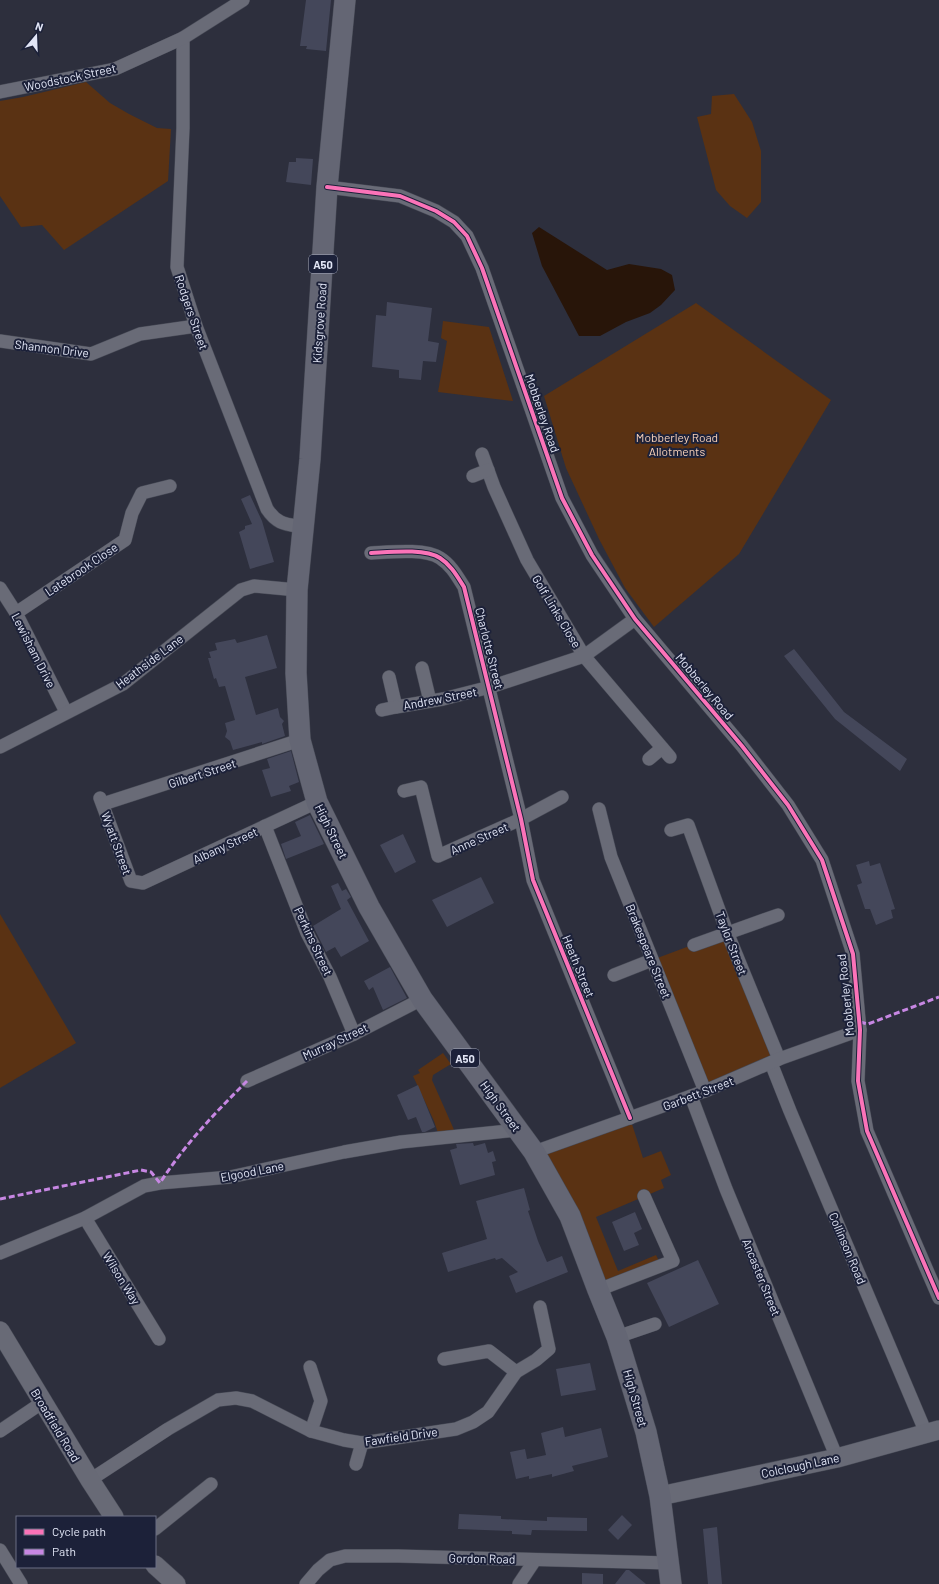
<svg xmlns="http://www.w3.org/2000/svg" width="939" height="1584" viewBox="0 0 939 1584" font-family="Barlow,sans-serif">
  <rect width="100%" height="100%" fill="#2d2f3d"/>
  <!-- green -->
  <g fill="#5a3213">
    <path d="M86,82L110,103L129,114L157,128L171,129L168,181L64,250L42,225L21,227L0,196V101L23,97Z"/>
    <path d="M734,94L752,122L761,151V202L747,218L730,206L716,190L697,117L711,114L712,96Z"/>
    <path d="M696,303L831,400L739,554L654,627L625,588L599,539L566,468L544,396Z"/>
    <path d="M443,321L489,327L513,401L438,392L447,341L441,338Z"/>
    <path d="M0,914L76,1043L0,1088Z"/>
    <path d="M727,932L779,1059L705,1091L652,960Z"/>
    <path d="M443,1053L453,1067L451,1064L433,1075L432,1080L455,1132L438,1133L434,1121L413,1076L420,1073L418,1070Z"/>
    <path d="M630,1118L643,1158L661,1151L671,1175L661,1180L664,1188L596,1217L618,1271L656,1255L661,1265L602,1288L538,1150Z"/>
  </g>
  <!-- water -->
  <path fill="#281509" d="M539,227L607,270L629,264L661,269L672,275L675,290L661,305L650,313L626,322L600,336H579L542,266L532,233Z"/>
  <!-- building -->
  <g fill="#44475a">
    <path d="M306,0H331L326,51L306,49L307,46H300Z"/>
    <path d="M296,158L313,159L311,185L286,182L289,162H296Z"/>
    <path d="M387,302L432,308L428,341L439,343L436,362L423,361L421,380L399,378V370L372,367L376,315L386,316Z"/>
    <path d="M250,495L262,521L274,562L250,569L239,532L245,529V526L252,524L241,499Z"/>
    <path d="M267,635L277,668L245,677L256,715L278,708L280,717L284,721L282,724L285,736L262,744V742L233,750L230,741L225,737L227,731L225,723L235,720L225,686L219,687L216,678L214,679L208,658H211L209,652L217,650L215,643L235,639L237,643Z"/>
    <path d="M794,649L844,712L907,759L900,771L835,719L784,656Z"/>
    <path d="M291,751L299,782L289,786L291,791L271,797L262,770L270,768L267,759Z"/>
    <path d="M310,815L324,844L286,859L281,844L301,836L295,822Z"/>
    <path d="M403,834L416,862L395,873L380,845Z"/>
    <path d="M869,861L870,866L880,863L895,909L891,910L893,918L876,925L870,909H865L857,885L862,883L856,865Z"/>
    <path d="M481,877L494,903L447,927L432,900Z"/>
    <path d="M338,883L342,891L346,889L351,897L347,900L369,941L341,957L335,947L326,952L313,926L341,909L331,886Z"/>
    <path d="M390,967L407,998L383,1010L373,987L369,990L364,981Z"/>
    <path d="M418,1085L435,1127L425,1132H422L416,1117L408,1120L397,1095Z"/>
    <path d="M473,1143L474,1146L485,1143L488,1153L493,1151L496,1161L492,1162L495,1175L460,1185L450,1150L457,1148L456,1144Z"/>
    <path d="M524,1188L530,1210L528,1211L538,1241L547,1262L562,1256L568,1272L516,1293L509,1276L518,1272L502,1258L496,1260L495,1258L448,1272L442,1253L487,1239L476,1201Z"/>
    <path d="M635,1212L642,1229L634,1233L639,1245L624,1251L612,1222Z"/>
    <path d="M698,1260L719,1304L669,1327L647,1283Z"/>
    <path d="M590,1363L596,1390L561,1396L556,1369Z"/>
    <path d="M563,1427L565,1437L601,1428L608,1457L572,1466L574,1471L552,1477V1474L529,1479V1476L516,1479L510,1452L525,1449L527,1459L546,1455L541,1433Z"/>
    <path d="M459,1514L501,1516V1519L547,1521V1517L587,1518V1531L532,1530L531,1535L512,1534V1531L458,1529Z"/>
    <path d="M622,1515L632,1525L618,1540L608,1530Z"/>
    <path d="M717,1527L722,1584H708L703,1529Z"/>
    <path d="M626,1570H629L646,1584H615Z"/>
    <path d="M582,1573L603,1574V1584H582Z"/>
  </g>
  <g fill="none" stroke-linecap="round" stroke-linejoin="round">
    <!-- street casing -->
    <g stroke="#474a56" stroke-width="14">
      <g id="street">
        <path d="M183,38V128L177,267L196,326L267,509C277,524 285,524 302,527"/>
        <path d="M0,92L115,69L183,38L243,0"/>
        <path d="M327,187L400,196L436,211L454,222L467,236L482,268L562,498L592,555L635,619L742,746L788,805L822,860L853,954L860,1030L858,1081L867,1131L939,1298"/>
        <path d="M0,341L91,354L140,334L196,326"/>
        <path d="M482,454L494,487L527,560L584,656L670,757"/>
        <path d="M473,476L488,470"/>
        <path d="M371,553C390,552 425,548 440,558C451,565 457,576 464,587L521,819L533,880L630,1118"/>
        <path d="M0,588L16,613L66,712"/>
        <path d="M16,613L125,540L132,513L142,493L170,486"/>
        <path d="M422,668L430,701"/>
        <path d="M389,677L396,707L443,699L490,687L584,656L635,619"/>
        <path d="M382,710L396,707"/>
        <path d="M0,747L123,684L241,590L254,586L297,590"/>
        <path d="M649,759L662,748"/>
        <path d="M404,791L421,787L438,856L521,819L562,797"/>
        <path d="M100,798L131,881L143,883L317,802"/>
        <path d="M103,804L300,740"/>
        <path d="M599,809L611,857L705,1091"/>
        <path d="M265,826L307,933L330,977L354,1034"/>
        <path d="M671,830L688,825L727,932L779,1059"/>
        <path d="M694,945L778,915"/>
        <path d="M614,975L652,960"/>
        <path d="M771,1063L790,1111L926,1433"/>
        <path d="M247,1081L354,1034L422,999"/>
        <path d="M691,1096L726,1189L837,1458"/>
        <path d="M534,1152L705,1091L779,1059L860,1030"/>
        <path d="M85,1218L159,1339"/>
        <path d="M0,1253L85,1218L144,1186L160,1183L230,1177L344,1152L401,1142L517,1130"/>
        <path d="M598,1290L673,1261L644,1196"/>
        <path d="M617,1337L655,1324"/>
        <path d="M444,1359L489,1351L516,1372"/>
        <path d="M310,1367L321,1401L311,1431"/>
        <path d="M0,1431L43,1402"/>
        <path d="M356,1464L362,1443"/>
        <path d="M90,1480L168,1429L218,1400L236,1398L252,1401L311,1431L344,1440L362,1443L456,1429L473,1422L488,1412L516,1372L536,1360L549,1349L540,1307"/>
        <path d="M155,1529L211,1484"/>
        <path d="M0,1550L21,1584"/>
        <path d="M306,1584L318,1570L330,1560L345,1556H398L669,1563"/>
        <path d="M519,1584L535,1560"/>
      </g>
    </g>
    <!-- secondary casing -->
    <g stroke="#474a56" stroke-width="20">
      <g id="secondary">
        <path d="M0,1331L90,1480L114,1517"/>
        <path d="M660,1496L837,1458L939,1430"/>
        <path d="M155,1565L176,1584"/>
      </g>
    </g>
    <!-- primary casing -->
    <g stroke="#474a56" stroke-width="22">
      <path id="primary" d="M345,0L327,187L310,459L297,590L296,673L300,740L317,802L369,907L422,999L534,1152L570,1216L598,1290L617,1337L646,1432L660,1496L671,1584"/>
    </g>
    <!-- street -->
    <use href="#street" stroke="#696b77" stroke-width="13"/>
    <!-- secondary -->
    <use href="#secondary" stroke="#686a76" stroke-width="19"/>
    <!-- primary -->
    <use href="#primary" stroke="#646674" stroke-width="21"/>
    <!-- quiet -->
    <g stroke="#c787e3" stroke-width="3" stroke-dasharray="6 3" stroke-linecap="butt">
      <path d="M860,1022L868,1024L939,997"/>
      <path d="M0,1199L141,1170L151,1172L160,1183C185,1144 215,1113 247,1081"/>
    </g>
    <!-- cycleway casing -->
    <g stroke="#1c2139" stroke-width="6">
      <g id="cycleway">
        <path d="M327,187L400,196L436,211L454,222L467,236L482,268L562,498L592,555L635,619L742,746L788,805L822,860L853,954L860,1030L858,1081L867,1131L939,1298"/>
        <path d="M371,553C390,552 425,548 440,558C451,565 457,576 464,587L521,819L533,880L630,1118"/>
      </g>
    </g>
    <!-- cycleway -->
    <use href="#cycleway" stroke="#fb73b8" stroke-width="4"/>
  </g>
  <g text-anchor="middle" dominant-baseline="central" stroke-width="4" stroke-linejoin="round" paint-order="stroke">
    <!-- shield labels -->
    <g fill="#1c2139" stroke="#a6aabd" stroke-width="1">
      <rect x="309" y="255" width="28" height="18" rx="3"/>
      <rect x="451" y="1049" width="28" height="18" rx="3"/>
    </g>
    <g font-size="11" font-weight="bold" fill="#e1e5f5">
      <text x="323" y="264">A50</text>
      <text x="465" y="1058">A50</text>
    </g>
    <!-- street labels -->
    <g font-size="12" fill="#e1e5f5" stroke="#1c2139">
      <text transform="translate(70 77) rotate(-12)">Woodstock Street</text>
      <text transform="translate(192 312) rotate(71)">Rodgers Street</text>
      <text transform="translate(319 323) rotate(-86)">Kidsgrove Road</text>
      <text transform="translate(52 348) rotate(7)">Shannon Drive</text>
      <text transform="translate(543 413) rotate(71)">Mobberley Road</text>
      <text transform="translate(81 569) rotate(-34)">Latebrook Close</text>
      <text transform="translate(557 611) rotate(59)">Golf Links Close</text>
      <text transform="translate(490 648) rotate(76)">Charlotte Street</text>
      <text transform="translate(34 650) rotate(63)">Lewisham Drive</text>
      <text transform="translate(149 661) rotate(-37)">Heathside Lane</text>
      <text transform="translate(705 686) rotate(50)">Mobberley Road</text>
      <text transform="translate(440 698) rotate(-11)">Andrew Street</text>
      <text transform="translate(202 773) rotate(-18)">Gilbert Street</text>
      <text transform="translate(332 831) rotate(64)">High Street</text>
      <text transform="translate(479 838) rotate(-24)">Anne Street</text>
      <text transform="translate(117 843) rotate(70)">Wyatt Street</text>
      <text transform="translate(225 845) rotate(-25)">Albany Street</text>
      <text transform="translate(314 941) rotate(65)">Perkins Street</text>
      <text transform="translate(732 943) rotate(69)">Taylor Street</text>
      <text transform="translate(649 951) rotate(68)">Brakespeare Street</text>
      <text transform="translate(579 966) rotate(68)">Heath Street</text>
      <text transform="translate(845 995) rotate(-96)">Mobberley Road</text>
      <text transform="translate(335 1041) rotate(-25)">Murray Street</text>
      <text transform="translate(698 1093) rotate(-21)">Garbett Street</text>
      <text transform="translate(501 1106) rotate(54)">High Street</text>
      <text transform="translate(252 1171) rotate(-11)">Elgood Lane</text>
      <text transform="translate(848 1248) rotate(67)">Collinson Road</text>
      <text transform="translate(762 1277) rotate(68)">Ancaster Street</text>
      <text transform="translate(122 1278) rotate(58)">Wilson Way</text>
      <text transform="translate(636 1398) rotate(74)">High Street</text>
      <text transform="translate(56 1425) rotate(59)">Broadfield Road</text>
      <text transform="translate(401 1436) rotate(-8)">Fawfield Drive</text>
      <text transform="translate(800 1465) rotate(-12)">Colclough Lane</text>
      <text transform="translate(482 1558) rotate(1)">Gordon Road</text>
    </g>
    <!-- park labels -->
    <g font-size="12" fill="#fad3ba" stroke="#1c2139">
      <text x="677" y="437">Mobberley Road<tspan x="677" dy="14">Allotments</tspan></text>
    </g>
  </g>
  <!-- legend -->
  <rect x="16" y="1516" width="140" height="52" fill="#1c2139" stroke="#6b6f84"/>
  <rect x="24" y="1529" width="20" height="6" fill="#fb73b8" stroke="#6b6f84"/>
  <text x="52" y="1536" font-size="12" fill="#e1e5f5">Cycle path</text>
  <rect x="24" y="1549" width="20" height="6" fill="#c787e3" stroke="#6b6f84"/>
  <text x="52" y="1556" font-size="12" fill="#e1e5f5">Path</text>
  <!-- north arrow -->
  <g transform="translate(36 36) rotate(19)" stroke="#1c2139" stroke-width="3" paint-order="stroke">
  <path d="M0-3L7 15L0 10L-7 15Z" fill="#e1e5f5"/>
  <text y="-6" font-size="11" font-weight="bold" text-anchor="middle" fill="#e1e5f5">N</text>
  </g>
</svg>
